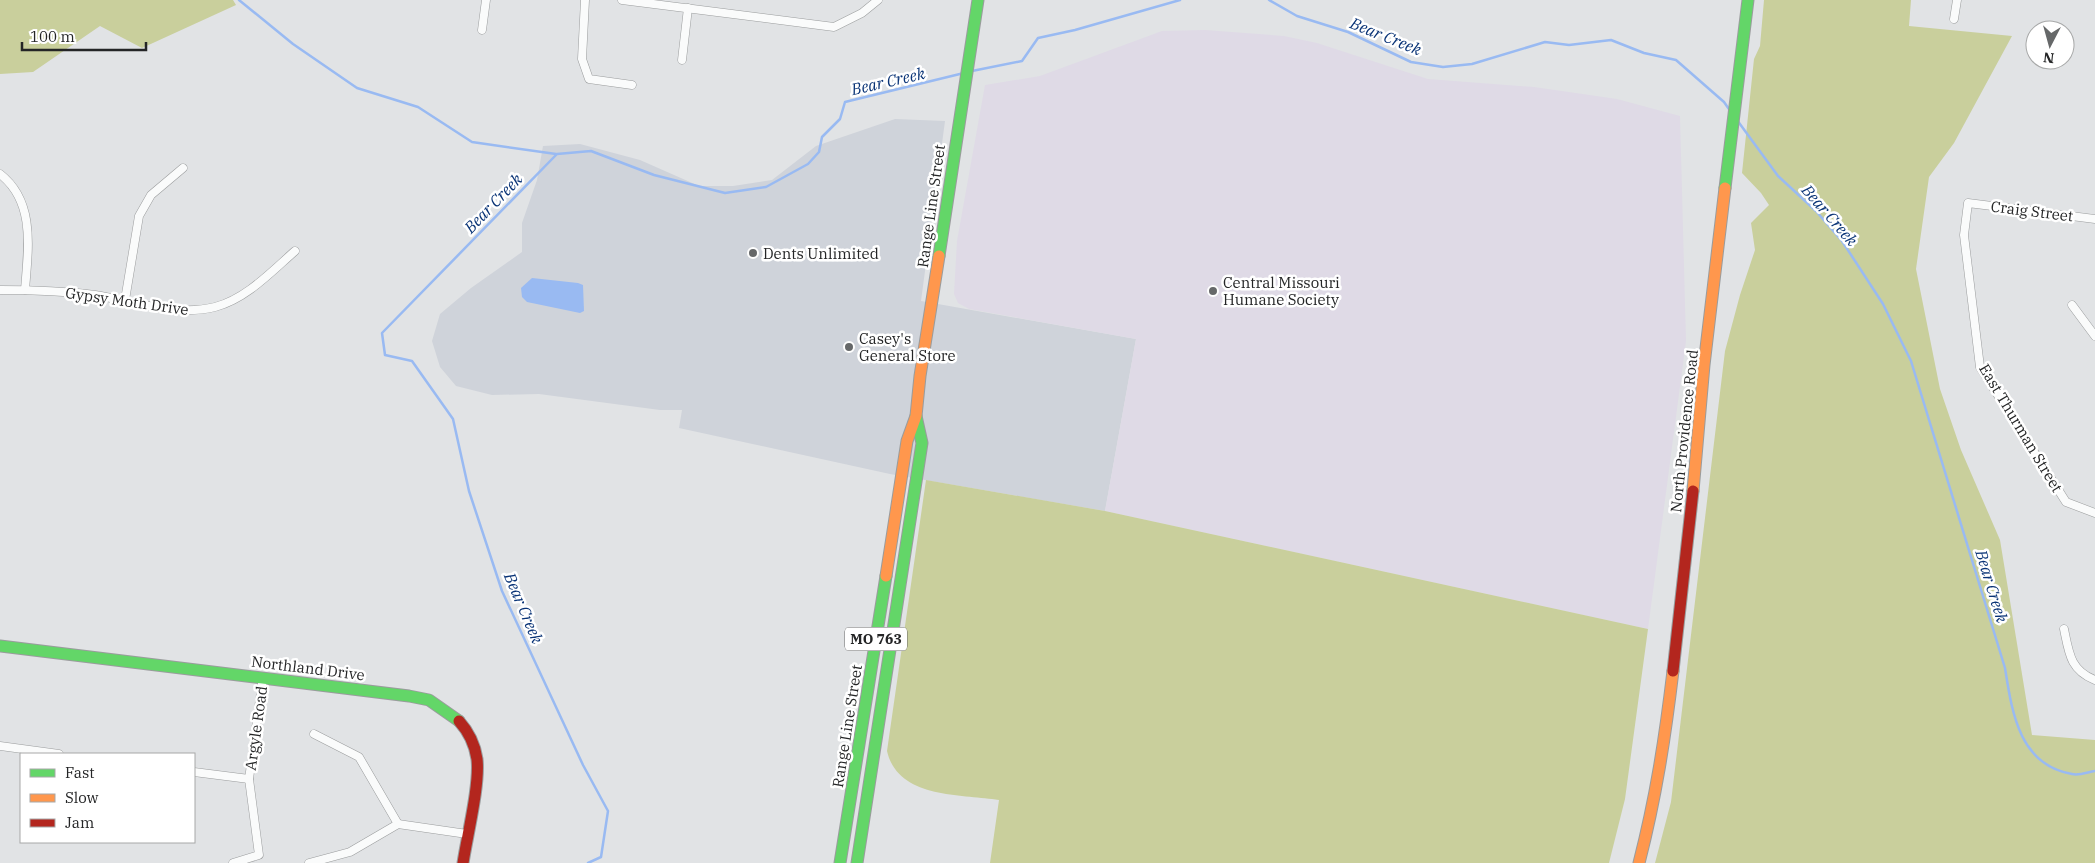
<svg xmlns="http://www.w3.org/2000/svg" width="2095" height="863" viewBox="0 0 2095 863" font-family="'IBM Plex Serif',serif">
  <rect width="100%" height="100%" fill="#e1e3e5"/>
  <!-- built -->
  <path fill="#cfd3da" d="M895,119L945,121L921,301L1136,339L1105,511L890,474L679,428L682,410H660L539,394L492,395L456,386L440,367L432,341L440,314L471,288L522,252V223L537,180L543,146L580,144L640,160L699,186H733L772,180L816,146Z"/>
  <!-- industrial -->
  <path fill="#dfdae6" d="M1205,30L1284,36L1317,43L1428,79L1534,87L1617,99L1680,116L1686,341L1648,629L1105,511L1136,339L969,309L958,303L954,294L957,241L985,85L1040,76L1162,31Z"/>
  <!-- green -->
  <g fill="#c9cf9c">
    <path d="M0,0H233L236,5L142,48L100,26L33,72L0,74Z"/>
    <path d="M1764,0H1911L1909,26L2012,36L1954,143L1929,177L1916,269L1940,389L1961,450L2000,540L2032,735L2095,740V863H1655L1671,802L1725,351L1740,295L1755,250L1751,223L1769,205L1761,193L1742,173L1754,59L1760,46Z"/>
    <path d="M926,480L1105,511L1648,629L1625,799L1609,863H990L999,800C961,794 898,799 887,751Z"/>
  </g>
  <!-- water -->
  <path fill="#99baf2" d="M532,278L578,283L583,285L584,311L580,313L527,302L522,297L521,288Z"/>
  <g fill="none" stroke-linecap="round" stroke-linejoin="round">
    <!-- stream -->
    <g stroke="#99baf2" stroke-width="2.5">
      <path d="M239,0L293,44L357,88L418,107L472,142L556,154"/>
      <path d="M1269,0L1297,16L1348,32L1411,62L1443,67L1472,64L1545,42L1569,45L1611,40L1644,53L1676,60L1724,102L1731,112"/>
      <path d="M972,71L1022,61L1038,38L1075,30L1180,0"/>
      <path d="M1737,120L1778,176L1816,211L1842,241L1883,304L1911,361L2005,668C2012,712 2019,765 2072,774C2079,776 2088,772 2095,771"/>
      <path d="M588,863L601,857L608,811L583,765L502,591L469,491L453,419L412,361L385,355L382,333L557,154L591,151L654,175L725,193L766,187L808,164L819,152L822,137L840,119L845,102L964,73"/>
    </g>
    <!-- street casing -->
    <g stroke="#9a9c9d" stroke-width="9">
      <g id="street">
        <path d="M585,0L582,59L589,79L632,85"/>
        <path d="M622,0L834,27L862,13L878,0"/>
        <path d="M1954,19L1957,0"/>
        <path d="M482,30L486,0"/>
        <path d="M682,60L688,8"/>
        <path d="M0,174C36,202 28,249 25,290"/>
        <path d="M2095,219L1968,203L1964,235L1980,367L2066,502L2095,513"/>
        <path d="M0,290C32,290 63,291 95,295C134,301 175,317 215,307C246,299 271,272 295,251"/>
        <path d="M125,300L139,216L151,195L183,168"/>
        <path d="M2072,305L2095,336"/>
        <path d="M2064,629C2069,653 2070,670 2095,680"/>
        <path d="M314,734L359,757L398,824"/>
        <path d="M0,746L59,754"/>
        <path d="M194,772L249,779"/>
        <path d="M233,863L259,855L249,779L263,677"/>
        <path d="M309,863L350,852L398,824L467,834"/>
      </g>
    </g>
    <!-- fast casing -->
    <g stroke="#9a9c9d" stroke-width="13">
      <g id="fast">
        <path d="M1725,188L1748,0"/>
        <path d="M939,256L978,0"/>
        <path d="M0,646L409,696L429,700L459,721"/>
        <path d="M840,863L886,576"/>
        <path d="M857,863L922,443L916,416"/>
      </g>
    </g>
    <!-- slow casing -->
    <g stroke="#9a9c9d" stroke-width="13">
      <g id="slow">
        <path d="M1693,491L1704,365L1725,188"/>
        <path d="M886,576L907,441L916,416L920,376L939,256"/>
        <path d="M1639,863C1656,797 1665,738 1673,671"/>
      </g>
    </g>
    <!-- jam casing -->
    <g stroke="#9a9c9d" stroke-width="13">
      <g id="jam">
        <path d="M1673,671L1693,491"/>
        <path d="M459,721C468,731 475,745 477,759C480,785 467,836 463,863"/>
      </g>
    </g>
    <!-- street -->
    <use href="#street" stroke="#fafbfb" stroke-width="8"/>
    <!-- fast -->
    <use href="#fast" stroke="#63d668" stroke-width="11"/>
    <!-- slow -->
    <use href="#slow" stroke="#ff974d" stroke-width="11"/>
    <!-- jam -->
    <use href="#jam" stroke="#b3261e" stroke-width="11"/>
  </g>
  <!-- markers -->
  <g fill="#666869" stroke="#fff" stroke-width="2">
    <circle cx="753" cy="253" r="5"/>
    <circle cx="1213" cy="291" r="5"/>
    <circle cx="849" cy="347" r="5"/>
  </g>
  <g text-anchor="middle" dominant-baseline="central" stroke-width="5" stroke-linejoin="round" paint-order="stroke">
    <!-- shield labels -->
    <rect fill="#fff" stroke="#666667" stroke-width="1" x="845" y="627.5" width="62" height="23" rx="4"/>
    <g font-size="14" font-weight="bold" fill="#242526">
      <text x="876" y="639">MO 763</text>
    </g>
    <!-- street labels -->
    <g font-size="15" fill="#242526" stroke="#fff">
      <text transform="translate(931 206) rotate(-82)">Range Line Street</text>
      <text transform="translate(2032 211) rotate(7)">Craig Street</text>
      <text transform="translate(127 301) rotate(8)">Gypsy Moth Drive</text>
      <text transform="translate(2021 428) rotate(59)">East Thurman Street</text>
      <text transform="translate(1684 431) rotate(-84)">North Providence Road</text>
      <text transform="translate(308 668) rotate(7)">Northland Drive</text>
      <text transform="translate(847 726) rotate(-81)">Range Line Street</text>
      <text transform="translate(256 728) rotate(-82)">Argyle Road</text>
    </g>
    <!-- poi labels -->
    <g font-size="15" fill="#242526" stroke="#fff" text-anchor="start">
      <text x="763" y="253">Dents Unlimited</text>
      <text x="1223" y="282">Central Missouri<tspan x="1223" dy="17">Humane Society</tspan></text>
      <text x="859" y="338">Casey's<tspan x="859" dy="17">General Store</tspan></text>
    </g>
    <!-- water labels -->
    <g font-size="16" font-style="italic" fill="#093376" stroke="#fff">
      <text transform="translate(1386 36) rotate(22)">Bear Creek</text>
      <text transform="translate(888 81) rotate(-13)">Bear Creek</text>
      <text transform="translate(493 203) rotate(-46)">Bear Creek</text>
      <text transform="translate(1830 215) rotate(49)">Bear Creek</text>
      <text transform="translate(1992 586) rotate(73)">Bear Creek</text>
      <text transform="translate(524 608) rotate(67)">Bear Creek</text>
    </g>
  </g>
  <!-- legend -->
  <rect x="20" y="753" width="175" height="90" fill="#ffffff" stroke="#a7a8a8"/>
  <rect x="30" y="769" width="25" height="8" fill="#63d668" stroke="#a7a8a8"/>
  <text x="65" y="778" font-size="15" fill="#242526">Fast</text>
  <rect x="30" y="794" width="25" height="8" fill="#ff974d" stroke="#a7a8a8"/>
  <text x="65" y="803" font-size="15" fill="#242526">Slow</text>
  <rect x="30" y="819" width="25" height="8" fill="#b3261e" stroke="#a7a8a8"/>
  <text x="65" y="828" font-size="15" fill="#242526">Jam</text>
  <!-- north arrow -->
  <g transform="translate(2050 45) rotate(186)"><circle r="24" fill="#ffffff" stroke="#a7a8a8"/>
  <path d="M0-4L9 19L0 12L-9 19Z" fill="#666869"/>
  <text y="-8" font-size="14" font-weight="bold" text-anchor="middle" fill="#242526">N</text>
  </g>
  <!-- scale -->
  <path d="M22 42v8h124v-8" fill="none" stroke="#242526" stroke-width="2.5"/>
  <text x="30" y="42" font-size="15" fill="#242526" stroke="#ffffff" stroke-width="4" paint-order="stroke">100 m</text>
</svg>
